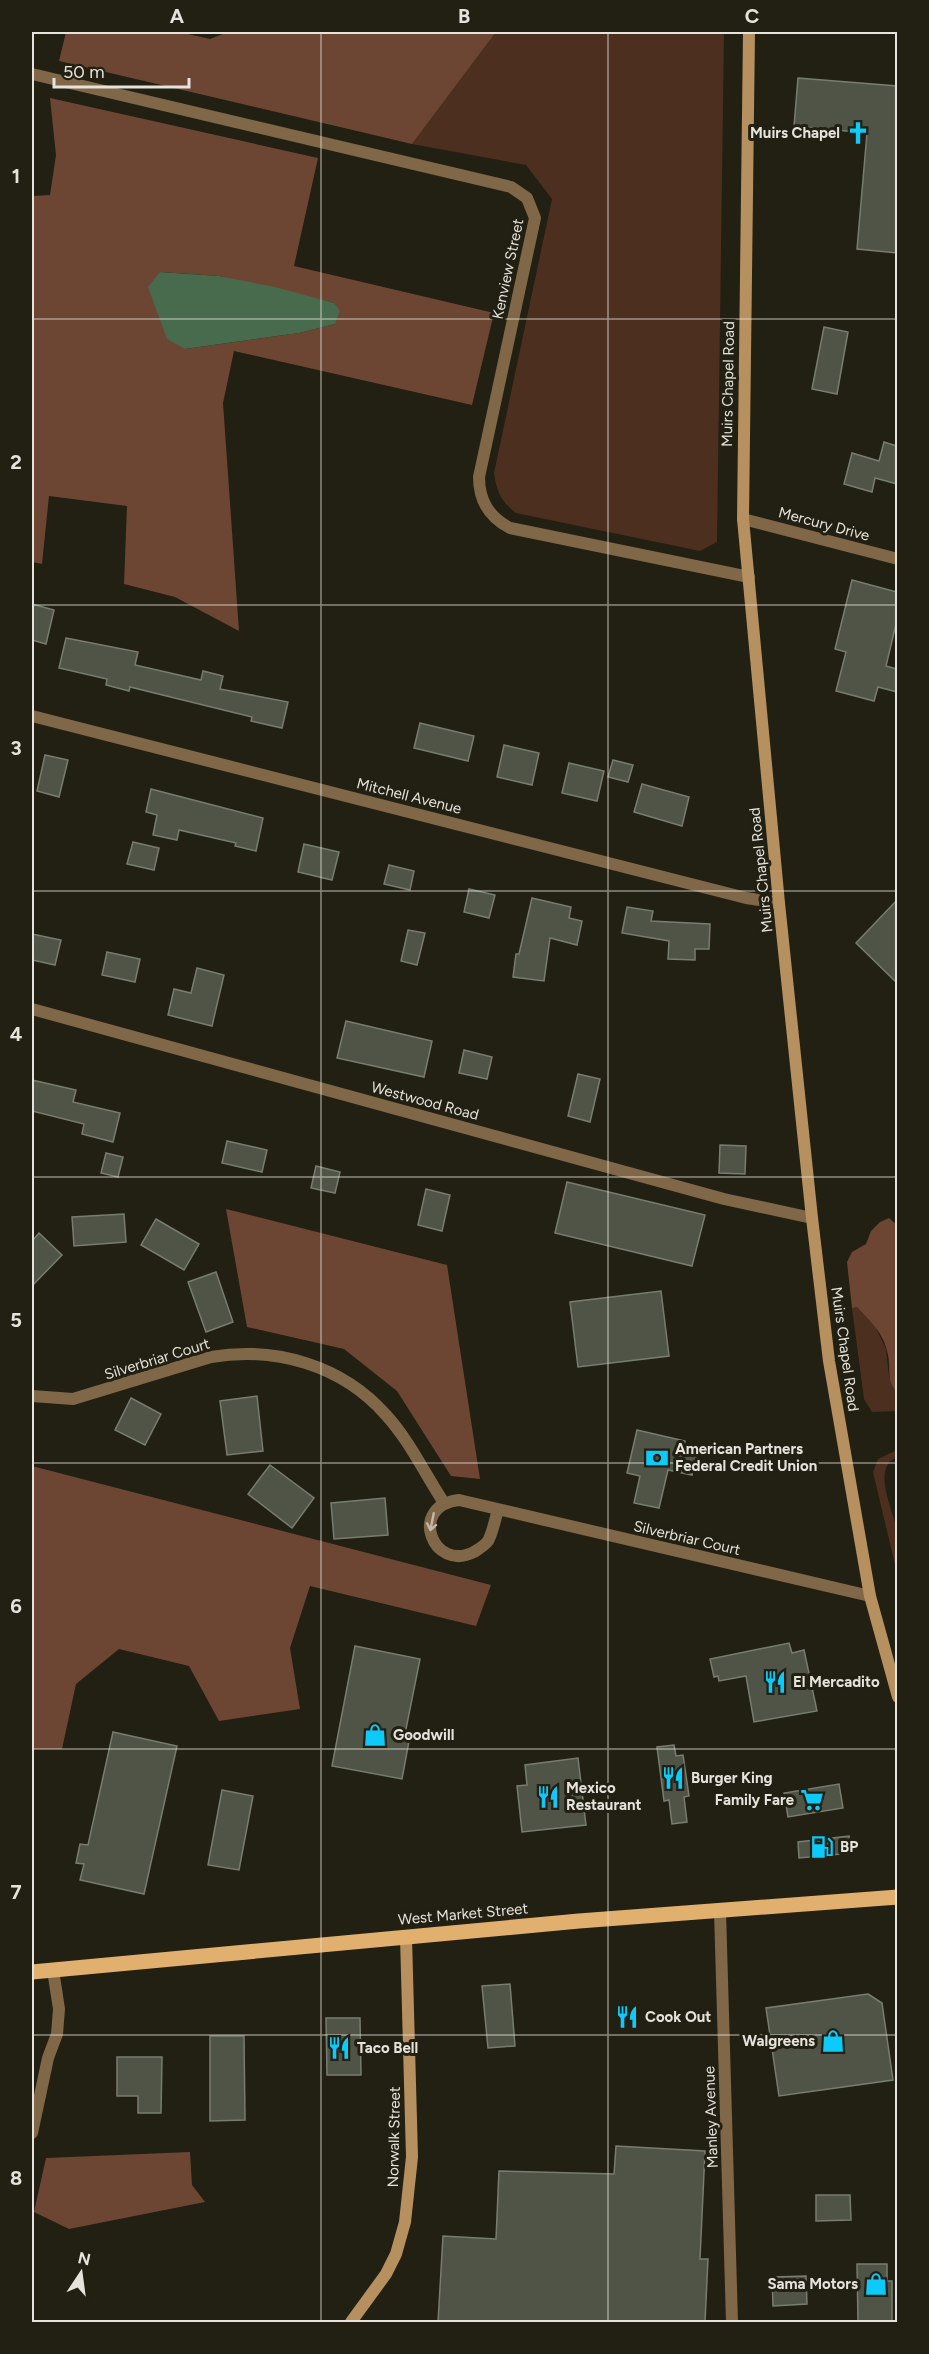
<svg xmlns="http://www.w3.org/2000/svg" width="929" height="2354" viewBox="0 0 929 2354" font-family="Figtree,sans-serif">
  <rect width="100%" height="100%" fill="#221f13"/>
  <!-- green -->
  <g fill="#4d2f1f">
    <path d="M496,32H724L717,542L700,551L516,513C501,501 497,493 494,473L552,199L526,165L412,144Z"/>
    <path d="M856,1306L872,1320L886,1349L889,1377L897,1392V1411L872,1412L864,1399L852,1308Z"/>
    <path d="M897,1450V1457C871,1468 893,1510 897,1530C900,1544 898,1559 897,1573L873,1472L878,1459Z"/>
  </g>
  <!-- forest -->
  <g fill="#6c4633" fill-rule="evenodd">
    <path d="M66,32H179L210,39L228,32H496L412,144L59,61Z"/>
    <path d="M50,98L318,158L294,266L494,313L472,405L234,351L223,403L239,631L175,597L124,584L127,506L49,496L42,564L32,562V196L50,195L56,155ZM161,272L219,276L334,303L335,324L299,333L185,349Z"/>
    <path d="M226,1209L447,1265L480,1479L451,1476L397,1391L344,1349L247,1327Z"/>
    <path d="M889,1218L897,1225V1392C886,1381 891,1369 888,1355C884,1333 871,1322 857,1307L852,1308L847,1262L852,1252L866,1244L871,1231L880,1222Z"/>
    <path d="M32,1466L491,1585L476,1626L310,1586L290,1648L300,1709L219,1721L189,1666L119,1649L76,1684L62,1749H32Z"/>
    <path d="M190,2152L192,2185L205,2202L69,2229L34,2212L46,2158Z"/>
  </g>
  <!-- water -->
  <path fill="#486a4d" d="M160,272L219,276L275,287L334,303L340,311L335,324L299,333L185,349L167,339L148,287Z"/>
  <!-- building -->
  <g fill="#4f5446" stroke="#787d6f" stroke-width="1.5">
    <path d="M798,78L897,86V253L857,249L867,133L794,126Z"/>
    <path d="M824,327L848,332L837,394L812,389Z"/>
    <path d="M884,442L897,446V484L875,478L872,492L844,484L852,453L879,461Z"/>
    <path d="M852,580L897,592V620L886,666L897,669V692L878,687L874,701L836,691L846,652L835,649Z"/>
    <path d="M32,604L54,610L46,644L32,640Z"/>
    <path d="M66,638L138,652L135,665L201,680L203,671L223,676L220,689L288,702L282,728L251,721L252,717L195,703L130,687L129,691L106,685L107,679L59,668Z"/>
    <path d="M420,723L474,736L468,761L414,748Z"/>
    <path d="M504,745L539,753L532,785L497,777Z"/>
    <path d="M45,755L68,760L59,797L37,791Z"/>
    <path d="M613,760L633,765L628,782L608,777Z"/>
    <path d="M569,763L604,771L597,801L562,793Z"/>
    <path d="M642,784L689,797L682,826L634,812Z"/>
    <path d="M151,789L263,818L256,851L235,846L236,843L179,830L177,840L153,835L157,815L146,812Z"/>
    <path d="M133,842L159,848L154,870L127,864Z"/>
    <path d="M304,844L339,852L332,880L298,872Z"/>
    <path d="M389,865L414,871L410,890L384,884Z"/>
    <path d="M469,889L495,895L489,918L464,912Z"/>
    <path d="M532,898L571,907L569,918L582,921L577,945L550,938L544,981L513,977L516,954H519Z"/>
    <path d="M897,900V983L856,943Z"/>
    <path d="M627,907L653,911L651,921L710,924L709,949H695V960L668,959L669,941L622,933Z"/>
    <path d="M408,930L425,933L417,965L401,961Z"/>
    <path d="M32,934L61,940L55,965L32,960Z"/>
    <path d="M107,952L140,959L135,982L102,975Z"/>
    <path d="M197,968L224,975L212,1026L168,1015L174,989L191,993Z"/>
    <path d="M346,1021L432,1041L424,1077L337,1058Z"/>
    <path d="M464,1050L492,1057L487,1079L459,1073Z"/>
    <path d="M578,1074L600,1079L590,1122L568,1116Z"/>
    <path d="M32,1080L76,1090L73,1102L120,1113L113,1142L82,1134L84,1124L32,1111Z"/>
    <path d="M227,1141L267,1150L262,1172L222,1163Z"/>
    <path d="M720,1145L746,1146L745,1174L719,1173Z"/>
    <path d="M106,1153L123,1157L118,1177L101,1173Z"/>
    <path d="M316,1166L340,1172L335,1193L311,1188Z"/>
    <path d="M567,1182L705,1215L692,1266L555,1233Z"/>
    <path d="M426,1189L450,1195L442,1231L418,1225Z"/>
    <path d="M124,1214L126,1242L74,1246L72,1217Z"/>
    <path d="M156,1219L199,1244L184,1270L141,1245Z"/>
    <path d="M39,1233L62,1255L32,1286V1241Z"/>
    <path d="M216,1272L233,1322L206,1332L188,1282Z"/>
    <path d="M661,1291L669,1356L578,1367L570,1302Z"/>
    <path d="M257,1396L263,1451L227,1455L220,1401Z"/>
    <path d="M131,1398L161,1414L145,1445L115,1430Z"/>
    <path d="M637,1430L685,1441L682,1452L697,1455L692,1475L668,1470L659,1508L634,1503L640,1476L627,1473Z"/>
    <path d="M270,1465L314,1498L292,1528L248,1494Z"/>
    <path d="M385,1498L388,1535L334,1539L331,1503Z"/>
    <path d="M789,1643L792,1653L804,1650L817,1711L754,1722L746,1676L719,1681L718,1676L714,1677L710,1659Z"/>
    <path d="M355,1646L420,1659L405,1734L410,1736L402,1779L332,1766Z"/>
    <path d="M113,1732L177,1746L144,1894L80,1880L84,1864L76,1863L80,1844L88,1845Z"/>
    <path d="M674,1745L676,1756L683,1755L689,1796L684,1797L687,1822L672,1824L669,1800L664,1801L657,1747Z"/>
    <path d="M578,1758L586,1825L522,1832L517,1786L527,1785L525,1765Z"/>
    <path d="M839,1784L843,1808L788,1817L784,1793Z"/>
    <path d="M222,1790L253,1796L239,1870L208,1865Z"/>
    <path d="M849,1836L851,1853L799,1858L798,1842Z"/>
    <path d="M510,1984L515,2046L488,2048L482,1986Z"/>
    <path d="M868,1994L882,2003L893,2080L779,2096L766,2008Z"/>
    <path d="M326,2018H360L361,2075H327Z"/>
    <path d="M210,2036H244L245,2120L210,2121Z"/>
    <path d="M117,2057H162L161,2113H138V2096H117Z"/>
    <path d="M616,2146L705,2151L700,2259H708L705,2322H438L443,2236L496,2239L499,2171L614,2174Z"/>
    <path d="M816,2195H850L851,2220L816,2221Z"/>
    <path d="M857,2264H887V2281H892V2322H858Z"/>
    <path d="M806,2276L807,2304L773,2306L772,2277Z"/>
  </g>
  <g fill="none" stroke-linecap="round" stroke-linejoin="round">
    <!-- street -->
    <g stroke="#7f6748" stroke-width="12">
      <path d="M32,74L511,187L527,198L535,218L479,477C479,501 489,517 510,528L749,577"/>
      <path d="M743,519L898,559"/>
      <path d="M32,716L746,898L779,903"/>
      <path d="M32,1009L724,1199L812,1218"/>
      <path d="M32,1396L73,1399L211,1357C275,1346 342,1365 386,1415C409,1440 425,1474 444,1503"/>
      <path d="M498,1510C495,1519 493,1532 488,1541C485,1545 479,1549 474,1552C433,1573 407,1506 459,1500L870,1596"/>
      <path d="M720,1911L732,2322"/>
      <path d="M32,2133L48,2058L57,2034L59,2009L53,1970"/>
    </g>
    <!-- secondary -->
    <g stroke="#b6905e" stroke-width="12">
      <path d="M749,32L743,519L779,903L812,1218L829,1361L870,1596L898,1697"/>
      <path d="M351,2322L386,2274L396,2254L405,2222L412,2157L406,1937"/>
    </g>
    <!-- primary -->
    <path stroke="#e2b06e" stroke-width="15" d="M32,1972L579,1921L898,1897"/>
  </g>
  <!-- one-way arrows -->
  <defs><path id="oneway-shaft" d="M-6 0H5M1.5-3L5.5 0L1.5 3" fill="none" stroke-width="1.6" stroke-linecap="round" stroke-linejoin="round" transform="scale(1.5)"/></defs>
  <use stroke="#c1b8a8" href="#oneway-shaft" transform="translate(432 1522) rotate(101)"/>
  <!-- grid -->
  <path fill="none" stroke="#e5e3db" stroke-width="1.5" stroke-opacity="0.55" d="M321,32V2322M608,32V2322M32,319H898M32,605H898M32,891H898M32,1177H898M32,1463H898M32,1749H898M32,2035H898"/>
  <!-- icons -->
  <defs>
    <g id="church-bare" transform="scale(1.8)"><path d="M-1.2-6h2.4v3.5h3.3v2.4h-3.3V6h-2.4V-.1h-3.3v-2.4h3.3Z" fill="#0ccafa" stroke="#221f13" stroke-width="2.5" paint-order="stroke"/></g>
    <g id="bank-bare" transform="scale(1.8)"><path d="M-6-4H6V4H-6ZM0-2.3a2.3 2.3 0 1 0 0 4.6a2.3 2.3 0 1 0 0-4.6Z" fill="#0ccafa" stroke="#221f13" stroke-width="2.5" paint-order="stroke"/></g>
    <g id="restaurant-bare" transform="scale(1.8)"><path d="M-5-6h1v4h1v-4h1v4h1v-4h1v5L-1.5 .5V6h-2V.5L-5-1ZM5-6V6H3V1.5H1.5Q1.5-4 5-6Z" fill="#0ccafa" stroke="#221f13" stroke-width="2.5" paint-order="stroke"/></g>
    <g id="shop-bare" transform="scale(1.8)"><path d="M-5-2.5h2.3a2.7 3.5 0 0 1 5.4 0H5L5.5 6h-11ZM-1.5-2.5h3a1.5 2.3 0 0 0-3 0Z" fill="#0ccafa" stroke="#221f13" stroke-width="2.5" paint-order="stroke"/></g>
    <g id="supermarket-bare" transform="scale(1.8)"><path d="M-6-5.5h2.5l.6 2H6L4.5 2H-2.5L-4.4-4H-6ZM-1.5 3.2a1.3 1.3 0 1 0 .1 0ZM3 3.2a1.3 1.3 0 1 0 .1 0Z" fill="#0ccafa" stroke="#221f13" stroke-width="2.5" paint-order="stroke"/></g>
    <g id="fuel-bare" transform="scale(1.8)"><path d="M-5.5-6h7V0h2V4h1.3V-2.5L3-4.5l.8-.8L6-3V5H2.5V1h-1V6h-7ZM-4.2-4.7v3.2H.2V-4.7Z" fill="#0ccafa" stroke="#221f13" stroke-width="2.5" paint-order="stroke"/></g>
  </defs>
  <g fill-rule="evenodd">
    <use href="#church-bare" x="858" y="133"/>
    <use href="#bank-bare" x="657" y="1458"/>
    <use href="#restaurant-bare" x="775" y="1682"/>
    <use href="#shop-bare" x="375" y="1735"/>
    <use href="#restaurant-bare" x="673" y="1778"/>
    <use href="#restaurant-bare" x="548" y="1797"/>
    <use href="#supermarket-bare" x="812" y="1800"/>
    <use href="#fuel-bare" x="822" y="1847"/>
    <use href="#restaurant-bare" x="627" y="2017"/>
    <use href="#shop-bare" x="833" y="2041"/>
    <use href="#restaurant-bare" x="339" y="2048"/>
    <use href="#shop-bare" x="876" y="2284"/>
  </g>
  <g text-anchor="middle" dominant-baseline="central" stroke-width="6" stroke-linejoin="round" paint-order="stroke">
    <!-- poi labels -->
    <g font-size="15" font-weight="bold" fill="#e5e3db" stroke="#221f13" text-anchor="start">
      <text x="840" y="133" text-anchor="end">Muirs Chapel</text>
      <text x="675" y="1449">American Partners<tspan x="675" dy="17">Federal Credit Union</tspan></text>
      <text x="793" y="1682">El Mercadito</text>
      <text x="393" y="1735">Goodwill</text>
      <text x="691" y="1778">Burger King</text>
      <text x="566" y="1788">Mexico<tspan x="566" dy="17">Restaurant</tspan></text>
      <text x="794" y="1800" text-anchor="end">Family Fare</text>
      <text x="840" y="1847">BP</text>
      <text x="645" y="2017">Cook Out</text>
      <text x="815" y="2041" text-anchor="end">Walgreens</text>
      <text x="357" y="2048">Taco Bell</text>
      <text x="858" y="2284" text-anchor="end">Sama Motors</text>
    </g>
    <!-- street labels -->
    <g font-size="15" fill="#e5e3db" stroke="#221f13">
      <text transform="translate(508 269) rotate(-78)">Kenview Street</text>
      <text transform="translate(728 384) rotate(-89)">Muirs Chapel Road</text>
      <text transform="translate(824 524) rotate(15)">Mercury Drive</text>
      <text transform="translate(409 796) rotate(14)">Mitchell Avenue</text>
      <text transform="translate(761 870) rotate(-96)">Muirs Chapel Road</text>
      <text transform="translate(425 1101) rotate(15)">Westwood Road</text>
      <text transform="translate(845 1349) rotate(82)">Muirs Chapel Road</text>
      <text transform="translate(157 1359) rotate(-17)">Silverbriar Court</text>
      <text transform="translate(687 1538) rotate(13)">Silverbriar Court</text>
      <text transform="translate(463 1914) rotate(-5)">West Market Street</text>
      <text transform="translate(711 2117) rotate(-92)">Manley Avenue</text>
      <text transform="translate(394 2137) rotate(-89)">Norwalk Street</text>
    </g>
  </g>
  <!-- border -->
  <rect width="929" height="2354" fill="none" stroke="#221f13" stroke-width="66"/>
  <!-- north arrow -->
  <g transform="translate(81 2273) rotate(13)" stroke="#221f13" stroke-width="4.5" paint-order="stroke">
  <path d="M0-4.5L10 22L0 15L-10 22Z" fill="#e5e3db"/>
  <text y="-9" font-size="16" font-weight="bold" text-anchor="middle" fill="#e5e3db">N</text>
  </g>
  <!-- scale -->
  <path d="M54 78v9h135v-9" fill="none" stroke="#e5e3db" stroke-width="3"/>
  <text x="63" y="78" font-size="18" fill="#e5e3db" stroke="#221f13" stroke-width="4.5" paint-order="stroke">50 m</text>
  <rect x="33" y="33" width="863" height="2288" fill="none" stroke="#e5e3db" stroke-width="2"/>
  <g font-size="20" text-anchor="middle" font-weight="bold" fill="#e5e3db">
    <text x="177" y="23">A</text>
    <text x="464" y="23">B</text>
    <text x="752" y="23">C</text>
    <text x="16" y="183">1</text>
    <text x="16" y="469">2</text>
    <text x="16" y="755">3</text>
    <text x="16" y="1041">4</text>
    <text x="16" y="1327">5</text>
    <text x="16" y="1613">6</text>
    <text x="16" y="1899">7</text>
    <text x="16" y="2185">8</text>
  </g>
</svg>
